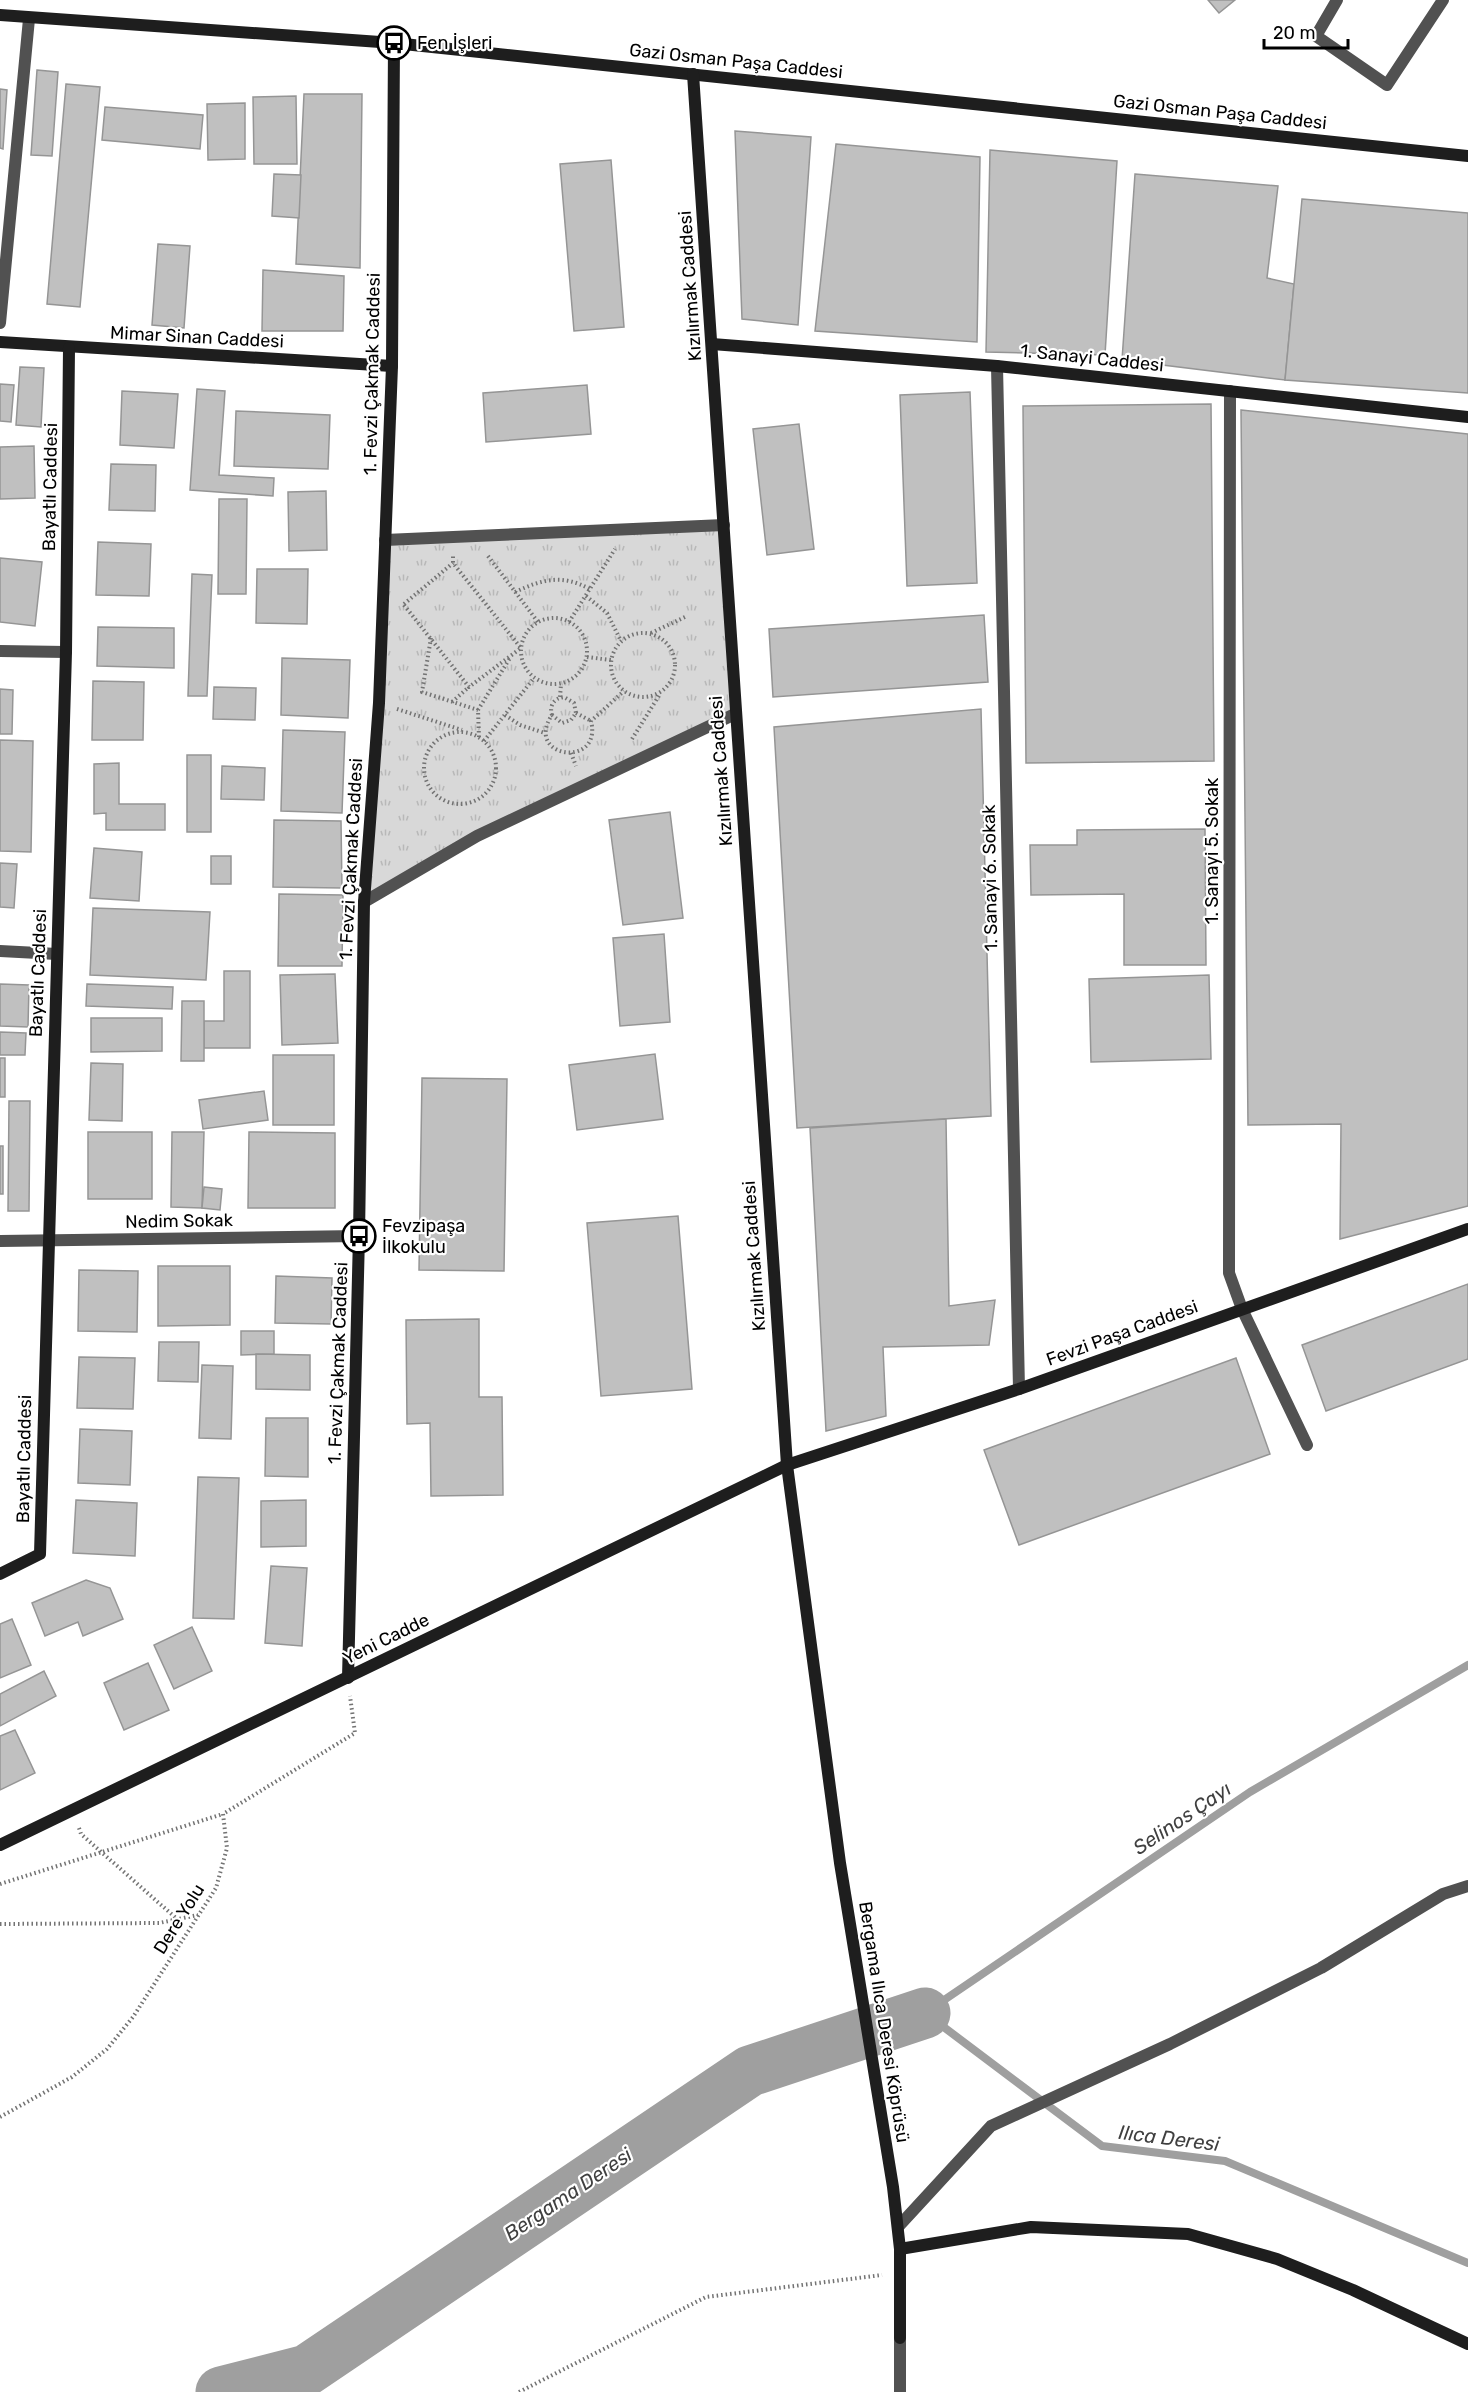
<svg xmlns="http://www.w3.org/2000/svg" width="1468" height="2392" viewBox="0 0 1468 2392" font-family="Rubik,sans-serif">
  <defs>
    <pattern id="grass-tufts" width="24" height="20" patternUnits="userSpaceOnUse" patternTransform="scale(1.5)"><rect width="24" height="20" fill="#d8d8d8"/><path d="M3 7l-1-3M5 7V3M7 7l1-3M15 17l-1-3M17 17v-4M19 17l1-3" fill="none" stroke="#b8b8b8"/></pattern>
  </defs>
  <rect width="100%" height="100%" fill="#fff"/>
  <!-- grass -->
  <path fill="url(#grass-tufts)" d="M724,525L735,714L477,836L364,902L385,540Z"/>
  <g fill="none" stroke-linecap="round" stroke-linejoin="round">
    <!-- stream -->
    <path stroke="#9f9f9f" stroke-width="8" d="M1468,1665L1250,1792L925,2013L1102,2146L1225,2161L1468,2263"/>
    <!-- river -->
    <path stroke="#9f9f9f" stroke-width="51" d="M221,2392L307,2370L750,2071L925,2013"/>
  </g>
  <!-- building -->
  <g fill="#c0c0c0" stroke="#959595" stroke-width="1.5">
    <path d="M1208,0H1235L1219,13Z"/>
    <path d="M37,70L58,72L52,156L31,155Z"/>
    <path d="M66,84L100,87L80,307L47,304Z"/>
    <path d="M0,89L7,90L3,149L0,148Z"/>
    <path d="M304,94H362L360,268L296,264Z"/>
    <path d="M296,96L297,164H254L253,97Z"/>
    <path d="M245,103V159L208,160L207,104Z"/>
    <path d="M105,107L203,115L200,149L102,140Z"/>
    <path d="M735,131L811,137L798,325L742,319Z"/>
    <path d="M836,144L980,157L977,342L815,331Z"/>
    <path d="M990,150L1117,161L1105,355L986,352Z"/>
    <path d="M611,160L624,327L574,331L560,164Z"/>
    <path d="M274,174L301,175L299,218L272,216Z"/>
    <path d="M1135,174L1278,186L1267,278L1294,284L1285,380L1122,360Z"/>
    <path d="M1302,199L1468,213V393L1285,380Z"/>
    <path d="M158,244L190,246L184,328L152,325Z"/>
    <path d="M263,270L344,276L343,331H262Z"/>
    <path d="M20,367L44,368L41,427L16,425Z"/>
    <path d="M0,384L14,385L11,422L0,421Z"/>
    <path d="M587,385L591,434L486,442L483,393Z"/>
    <path d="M197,389L225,391L219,475L274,478L273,496L190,490Z"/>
    <path d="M122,391L178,394L174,448L120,445Z"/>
    <path d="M970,392L977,583L907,586L900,395Z"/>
    <path d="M1211,404L1214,761L1026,763L1023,406Z"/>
    <path d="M1241,410L1468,434V1206L1340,1239L1341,1124L1248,1125Z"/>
    <path d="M236,411L330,415L328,469L234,466Z"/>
    <path d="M799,424L814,549L767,555L753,429Z"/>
    <path d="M34,446L35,498L0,499V447Z"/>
    <path d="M111,464L156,465L155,511L109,510Z"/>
    <path d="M326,491L327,550L289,551L288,492Z"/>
    <path d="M219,499H247L246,594H218Z"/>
    <path d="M98,542L151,544L149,596L96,595Z"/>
    <path d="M0,558L42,562L35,626L0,622Z"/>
    <path d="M257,569H308L307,624L256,623Z"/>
    <path d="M192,574L212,575L207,696H188Z"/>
    <path d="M984,615L988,682L773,697L769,629Z"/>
    <path d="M98,627L174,628V668L97,666Z"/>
    <path d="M282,658L350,660L348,718L281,715Z"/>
    <path d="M93,681L144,682L143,740H92Z"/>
    <path d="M214,687L256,688L255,720L213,719Z"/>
    <path d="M0,689L13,690L12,734H0Z"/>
    <path d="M981,709L991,1116L797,1128L774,727Z"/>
    <path d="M283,730L345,732L342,813L281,811Z"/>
    <path d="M0,740L33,741L31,852L0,851Z"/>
    <rect x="187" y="755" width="24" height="77"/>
    <path d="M119,763V804H165V830H106V813L94,814V764Z"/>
    <path d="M222,766L265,768L264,800L221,799Z"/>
    <path d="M670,812L683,918L623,925L609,820Z"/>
    <path d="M274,820L341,821L342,888L273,887Z"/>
    <path d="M1205,829L1206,965H1124V894L1031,895L1030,845H1077V830Z"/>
    <path d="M94,848L142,852L139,901L90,898Z"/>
    <rect x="211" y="856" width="20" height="28"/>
    <path d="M0,863L17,864L14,908L0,907Z"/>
    <path d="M279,894L343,895L342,966H278Z"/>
    <path d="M93,908L210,912L206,980L90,975Z"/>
    <path d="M664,934L670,1022L620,1026L613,938Z"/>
    <path d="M224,971H250V1048H204V1021H224Z"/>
    <path d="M335,974L338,1043L282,1045L280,975Z"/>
    <path d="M1209,975L1211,1059L1091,1062L1089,979Z"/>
    <path d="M0,984L29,985L28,1027L0,1026Z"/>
    <path d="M87,984L173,987L172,1009L86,1006Z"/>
    <path d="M182,1001H204V1061H181Z"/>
    <path d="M91,1018H162V1051L91,1052Z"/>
    <path d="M0,1032L26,1033L25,1055H0Z"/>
    <path d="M655,1054L663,1119L577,1130L569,1065Z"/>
    <rect x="273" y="1055" width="61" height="70"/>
    <rect x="0" y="1058" width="5" height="39"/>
    <path d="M91,1063L123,1064L122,1121L89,1120Z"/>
    <path d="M422,1078L507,1079L504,1271L419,1270Z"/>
    <path d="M264,1091L268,1120L203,1129L199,1100Z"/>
    <path d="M9,1101H30L29,1211H8Z"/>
    <path d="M946,1119L949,1306L995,1300L989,1345L883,1347L886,1416L826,1431L810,1128Z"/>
    <rect x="88" y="1132" width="64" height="67"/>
    <path d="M172,1132H204L202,1208L171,1207Z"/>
    <path d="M249,1132L335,1133V1208H248Z"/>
    <rect x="0" y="1146" width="3" height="48"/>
    <path d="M204,1187L222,1189L220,1210L202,1208Z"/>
    <path d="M678,1216L692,1389L601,1396L587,1223Z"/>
    <path d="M158,1266H230V1325L158,1326Z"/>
    <path d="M79,1270L138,1271L137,1332L78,1331Z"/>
    <path d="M276,1276L332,1278L331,1324L275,1323Z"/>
    <path d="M1468,1284V1359L1326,1411L1302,1345Z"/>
    <path d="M479,1319V1397H502L503,1495L431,1496L430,1423L407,1424L406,1320Z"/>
    <path d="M241,1331H274V1354L241,1355Z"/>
    <path d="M159,1342H199L198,1382L158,1381Z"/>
    <path d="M256,1354L310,1355V1390L256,1389Z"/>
    <path d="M79,1357L135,1358L133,1409L77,1408Z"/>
    <path d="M1236,1358L1270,1454L1019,1545L984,1450Z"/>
    <path d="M202,1365L233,1366L231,1439L199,1438Z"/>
    <path d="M266,1418H308V1477L265,1476Z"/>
    <path d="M80,1429L132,1431L130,1485L78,1483Z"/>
    <path d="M198,1477L239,1478L234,1619L193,1618Z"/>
    <path d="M76,1500L137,1503L135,1556L73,1553Z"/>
    <path d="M306,1500V1546L261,1547V1501Z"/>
    <path d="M271,1566L307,1568L302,1646L265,1643Z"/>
    <path d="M86,1580L110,1588L123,1619L83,1636L78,1622L45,1636L32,1603Z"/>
    <path d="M12,1619L31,1665L0,1678V1624Z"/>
    <path d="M192,1627L212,1671L174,1689L154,1645Z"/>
    <path d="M148,1663L169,1710L124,1730L104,1683Z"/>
    <path d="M44,1671L56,1696L0,1726V1694Z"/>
    <path d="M15,1730L35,1773L0,1790V1736Z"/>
  </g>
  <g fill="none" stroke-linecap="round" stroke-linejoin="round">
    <!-- path -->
    <g stroke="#737373" stroke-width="4" stroke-dasharray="1.5 3" stroke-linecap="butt">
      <path d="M488,556L538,622"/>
      <path d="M515,592C543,579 562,574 590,589"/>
      <path d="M586,596L607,613L621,641"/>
      <path d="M404,604L453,563"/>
      <path d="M404,605L469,687L521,648L453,563V555"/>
      <circle cx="554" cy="651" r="33"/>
      <path d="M569,622L615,549"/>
      <circle cx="643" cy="665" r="32"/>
      <path d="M651,633L685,617"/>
      <path d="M431,638L422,692L478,710"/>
      <path d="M587,657L611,660"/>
      <path d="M560,697L561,684"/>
      <path d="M452,702L469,687"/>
      <path d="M397,709L462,730"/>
      <path d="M576,713L591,721"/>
      <path d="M505,715L520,725L545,733"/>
      <path d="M552,715C549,706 554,698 564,697L574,703L576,713L571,720L562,723L552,715C523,758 603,769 591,721L624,691"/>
      <circle cx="460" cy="768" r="36"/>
      <path d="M479,737L478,710L510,658"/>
      <path d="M632,739L660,694"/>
      <path d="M484,741L534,678"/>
      <path d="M571,753L576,766"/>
      <path d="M79,1828L81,1834L177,1919"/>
      <path d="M0,1884L223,1814"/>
      <path d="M0,1924L159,1923L198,1915"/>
      <path d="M0,2117L72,2077L107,2049L133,2017L216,1888L227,1848L223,1814L355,1733L350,1696"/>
      <path d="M519,2392L706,2297L882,2275"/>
    </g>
    <!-- lane -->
    <g stroke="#515151" stroke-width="12">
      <path d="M1337,0L1316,36L1387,85L1443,0"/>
      <path d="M997,366L1019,1389"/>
      <path d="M1230,391L1229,1273L1242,1309L1307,1445"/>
    </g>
    <!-- street -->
    <g stroke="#515151" stroke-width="12">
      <path d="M0,323L29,19"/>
      <path d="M385,540L724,525"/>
      <path d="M0,651L66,652"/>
      <path d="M364,902L477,836L735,714"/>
      <path d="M0,951L57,954"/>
      <path d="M0,1241L359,1236"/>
      <path d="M898,2227L991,2126L1170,2044L1321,1968L1443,1894L1468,1886"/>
      <path d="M900,2392V2338"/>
    </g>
    <!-- secondary -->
    <g stroke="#1e1e1e" stroke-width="12">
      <path d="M0,15L394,43L1468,156"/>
      <path d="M693,74L787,1465L840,1863L893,2187L900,2249V2338"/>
      <path d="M0,342L392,366"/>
      <path d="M712,344L997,366L1468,417"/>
      <path d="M0,1574L40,1554L66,652L69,348"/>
      <path d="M348,1678L359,1236L364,902L379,703L392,366L394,43"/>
      <path d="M0,1845L787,1465L1019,1389L1468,1229"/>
      <path d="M900,2249L1031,2227L1188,2234L1277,2259L1353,2290L1468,2344"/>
    </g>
  </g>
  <!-- icons -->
  <defs>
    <g id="bus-ring" transform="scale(1.725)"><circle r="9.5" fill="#fff" stroke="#000" stroke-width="1.5"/><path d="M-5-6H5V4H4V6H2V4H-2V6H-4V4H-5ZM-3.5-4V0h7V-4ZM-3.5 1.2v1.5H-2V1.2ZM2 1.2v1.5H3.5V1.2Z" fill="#000"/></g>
  </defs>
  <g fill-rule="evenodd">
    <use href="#bus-ring" x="394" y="43"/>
    <use href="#bus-ring" x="359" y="1236"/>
  </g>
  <g text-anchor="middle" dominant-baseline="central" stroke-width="4.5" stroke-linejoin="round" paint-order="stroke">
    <!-- poi labels -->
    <g font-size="18" fill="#000" stroke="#fff" text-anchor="start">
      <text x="417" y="43">Fen İşleri</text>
      <text x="382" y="1226">Fevzipaşa<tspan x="382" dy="21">İlkokulu</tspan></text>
    </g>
    <!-- street labels -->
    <g font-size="18" fill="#000" stroke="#fff">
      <text transform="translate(736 61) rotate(6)">Gazi Osman Paşa Caddesi</text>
      <text transform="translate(1220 112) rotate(6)">Gazi Osman Paşa Caddesi</text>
      <text transform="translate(690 286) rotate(-94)">Kızılırmak Caddesi</text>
      <text transform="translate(197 337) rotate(3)">Mimar Sinan Caddesi</text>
      <text transform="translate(1092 358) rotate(6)">1. Sanayi Caddesi</text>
      <text transform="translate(372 374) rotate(-89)">1. Fevzi Çakmak Caddesi</text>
      <text transform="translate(50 487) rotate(-89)">Bayatlı Caddesi</text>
      <text transform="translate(721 771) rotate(-94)">Kızılırmak Caddesi</text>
      <text transform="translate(1212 851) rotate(-90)">1. Sanayi 5. Sokak</text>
      <text transform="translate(351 859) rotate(-87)">1. Fevzi Çakmak Caddesi</text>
      <text transform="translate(990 878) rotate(-91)">1. Sanayi 6. Sokak</text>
      <text transform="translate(38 973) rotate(-88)">Bayatlı Caddesi</text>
      <text transform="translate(179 1221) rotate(-1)">Nedim Sokak</text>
      <text transform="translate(754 1256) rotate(-94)">Kızılırmak Caddesi</text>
      <text transform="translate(1122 1333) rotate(-20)">Fevzi Paşa Caddesi</text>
      <text transform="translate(338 1363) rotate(-88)">1. Fevzi Çakmak Caddesi</text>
      <text transform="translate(24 1459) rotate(-89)">Bayatlı Caddesi</text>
      <text transform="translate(386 1639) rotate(-26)">Yeni Cadde</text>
      <text transform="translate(179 1919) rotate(-58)">Dere Yolu</text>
      <text transform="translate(884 2022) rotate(81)">Bergama Ilıca Deresi Köprüsü</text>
    </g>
    <!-- water labels -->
    <g font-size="20" font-style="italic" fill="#404040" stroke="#fff">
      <text transform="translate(1182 1818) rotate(-34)">Selinos Çayı</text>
      <text transform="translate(1169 2138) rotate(7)">Ilıca Deresi</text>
      <text transform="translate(568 2194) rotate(-34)">Bergama Deresi</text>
    </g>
  </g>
  <!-- scale -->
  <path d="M1264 39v9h84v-9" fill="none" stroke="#000000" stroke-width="3"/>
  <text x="1273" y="39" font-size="18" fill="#000000" stroke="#ffffff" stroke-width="4.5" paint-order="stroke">20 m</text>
</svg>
